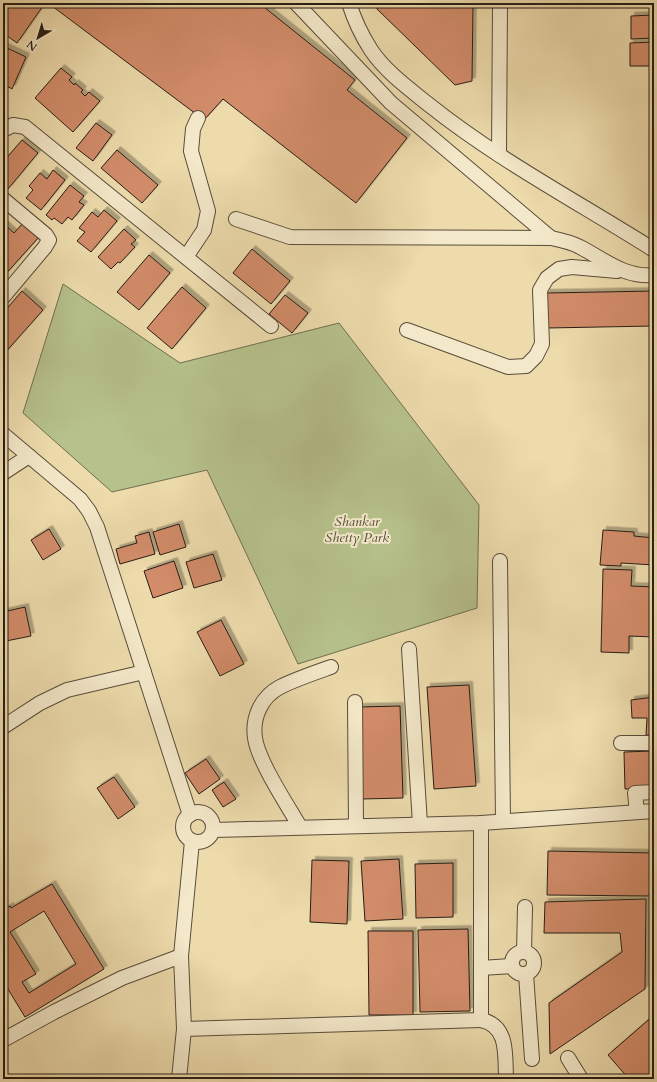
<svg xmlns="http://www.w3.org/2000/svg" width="657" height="1082" viewBox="0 0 657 1082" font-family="Cardo,serif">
  <defs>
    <filter id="shadow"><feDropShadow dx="3.5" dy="-3.5" stdDeviation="0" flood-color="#0004"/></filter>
  </defs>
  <rect width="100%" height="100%" fill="#eddbac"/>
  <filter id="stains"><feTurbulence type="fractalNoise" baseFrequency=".005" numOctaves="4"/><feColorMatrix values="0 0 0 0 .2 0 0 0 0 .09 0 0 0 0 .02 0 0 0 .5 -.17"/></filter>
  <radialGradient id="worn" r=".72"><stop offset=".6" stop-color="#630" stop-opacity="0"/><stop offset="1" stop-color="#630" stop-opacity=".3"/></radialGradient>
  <!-- green -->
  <path fill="#b6c18b" stroke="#6e6f50" d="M63,284L180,363L339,323L479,505L477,608L298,664L207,470L112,492L23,413Z"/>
  <!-- building -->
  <g fill="#d28c6b" stroke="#271d14" fill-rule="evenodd" filter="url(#shadow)">
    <path d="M3,3H45L17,43L3,33Z"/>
    <path d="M48,3H259L355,80L347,90L407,138L356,203L223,99L204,120Z"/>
    <path d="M377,3H473L472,81L455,85L377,9Z"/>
    <path d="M654,15V38L631,39V16Z"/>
    <path d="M654,42V66H630V43Z"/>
    <path d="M3,46L26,57L12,89L7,86L3,94Z"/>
    <path d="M61,68L72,77L69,80L74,85L75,83L83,90L81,92L85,96L89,92L100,101L73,132L35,98Z"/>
    <path d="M96,123L112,135L93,161L76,148Z"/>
    <path d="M22,140L38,153L8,189L3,185V162Z"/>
    <path d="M117,150L158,185L142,203L101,168Z"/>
    <path d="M53,170L65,180L41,210L26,198L33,190L29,186L40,173L47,179Z"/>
    <path d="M70,185L84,196L79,202L84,205L72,220L68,217L62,224L54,218L52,220L46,215Z"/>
    <path d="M104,210L117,221L91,252L77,241L85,232L79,228L92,212L98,217Z"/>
    <path d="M3,223L14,233L23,223L39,237L3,277Z"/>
    <path d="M124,229L136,240L131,244L135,247L120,263L118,262L111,269L98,257Z"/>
    <path d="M252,249L290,281L271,304L233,273Z"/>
    <path d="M149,255L170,273L139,310L117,292Z"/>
    <path d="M182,287L206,308L172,349L147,328Z"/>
    <path d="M22,291L43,310L3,355V313Z"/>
    <path d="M654,291V326L547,328L546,293Z"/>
    <path d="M285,295L308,313L292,333L269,314Z"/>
    <path d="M179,524L186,547L160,555L153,532Z"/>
    <path d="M49,529L61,549L43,560L31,540Z"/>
    <path d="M603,530L634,532V536L654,538V565L621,563V566L600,565Z"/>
    <path d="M149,532L155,554L120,564L116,549L137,543L135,536Z"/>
    <path d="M213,554L222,580L194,588L186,562Z"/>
    <path d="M174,561L183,588L153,598L144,571Z"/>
    <path d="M603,569L632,570L631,586L654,587V637L629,636V653L601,652Z"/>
    <path d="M25,607L31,636L6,641L3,628V612Z"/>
    <path d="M221,620L244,664L220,676L197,632Z"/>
    <path d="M469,685L476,786L434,789L427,687Z"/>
    <path d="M654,697V736L646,735L647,718H632L631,700Z"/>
    <path d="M400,706L403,798L362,799L359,707Z"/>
    <path d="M654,751V788L625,789L624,752Z"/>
    <path d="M206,759L220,779L199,794L185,773Z"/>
    <path d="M114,777L135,807L118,819L97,788Z"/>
    <path d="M224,782L236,799L223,807L212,790Z"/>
    <path d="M548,851L654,853V896L547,895Z"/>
    <path d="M399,859L403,919L365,921L361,861Z"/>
    <path d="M312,860L349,861L347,924L310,922Z"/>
    <path d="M453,863V917L416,918L415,864Z"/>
    <path d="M52,884L104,969L25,1017L3,981V910L10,906L11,908ZM44,911L76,964L29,993L22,982L36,974L10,932Z"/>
    <path d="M646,899L645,989L550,1054L549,1003L622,952L620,933H544L545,902Z"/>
    <path d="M468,929L470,1011L420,1012L418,930Z"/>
    <path d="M368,931H413V1015H369Z"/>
    <path d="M654,1015V1075L649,1079H629L608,1055Z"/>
  </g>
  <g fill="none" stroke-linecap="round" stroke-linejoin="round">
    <!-- minor casing -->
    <g stroke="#584c3a" stroke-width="16">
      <g id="minor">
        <path d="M296,3L391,103L551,238"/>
        <path d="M349,3C354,19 362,36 371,50C385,71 408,88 428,104C498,160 578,202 654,250"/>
        <path d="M3,130L13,125L25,127L271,326"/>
        <path d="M499,155L500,3"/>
        <path d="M3,199L46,235L49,240L45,247L3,297"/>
        <path d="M236,219L290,237L551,238C561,240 571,242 580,247C605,260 625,278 654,275"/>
        <path d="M186,257L204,230L208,211L191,151L193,129L198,118"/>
        <path d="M407,330L508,367L526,366L536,356L542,344L540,290L547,278L559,269L572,267L617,271"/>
        <path d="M3,434L80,499L89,511L97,527L190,815"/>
        <path d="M3,473L29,456"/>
        <path d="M500,561L503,821"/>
        <path d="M409,649L420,824"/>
        <path d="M355,702L356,826"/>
        <path d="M3,727L40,703L67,690L144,672"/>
        <path d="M621,743H654"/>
        <path d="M637,812L635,793L654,792"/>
        <circle cx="198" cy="827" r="15"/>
        <path d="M481,823V1020C509,1025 505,1056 506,1079"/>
        <path d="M300,827C288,806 258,761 255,738C252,718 261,697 280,687C296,679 314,673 331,667"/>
        <path d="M213,830L481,823L654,811"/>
        <circle cx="523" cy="963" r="11"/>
        <path d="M524,952L525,907"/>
        <path d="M481,968L512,966"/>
        <path d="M526,974L532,1059"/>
        <path d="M184,1029L481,1020"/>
        <path d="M3,1040L54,1012L122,978L181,956"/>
        <path d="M568,1058L581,1079"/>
        <path d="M179,1079L184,1029L181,956L192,841"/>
      </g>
    </g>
    <!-- minor -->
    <use href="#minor" stroke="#f3e8c9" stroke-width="14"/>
  </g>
  <g text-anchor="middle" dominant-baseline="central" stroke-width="4" stroke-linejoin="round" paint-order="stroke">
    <!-- park labels -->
    <g font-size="14" font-style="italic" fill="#524e38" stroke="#f3e8c9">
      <text x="357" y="521">Shankar<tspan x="357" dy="16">Shetty Park</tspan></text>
    </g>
  </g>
  <!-- margin -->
  <rect width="657" height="1082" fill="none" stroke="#eddbac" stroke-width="16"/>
  <rect x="4" y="4" width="649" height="1074" fill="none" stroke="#271d14" stroke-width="2"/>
  <rect x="8" y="8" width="641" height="1066" fill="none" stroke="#271d14"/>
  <!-- north arrow -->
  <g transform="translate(38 38) rotate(218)" stroke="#f3e8c9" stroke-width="3" paint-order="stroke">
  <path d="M0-3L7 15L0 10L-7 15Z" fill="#271d14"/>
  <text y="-6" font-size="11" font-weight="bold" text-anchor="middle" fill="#271d14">N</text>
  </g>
  <rect width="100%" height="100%" filter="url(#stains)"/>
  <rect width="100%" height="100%" fill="url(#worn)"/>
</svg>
